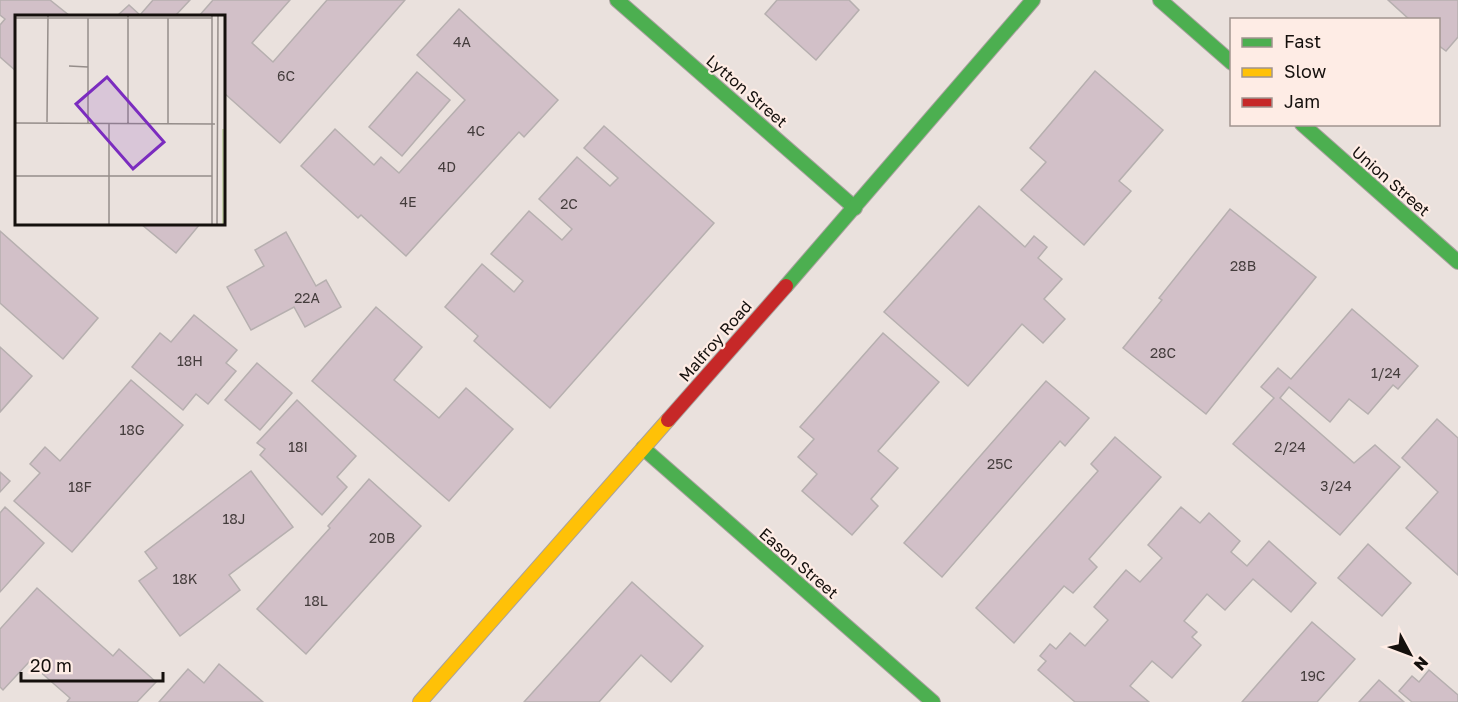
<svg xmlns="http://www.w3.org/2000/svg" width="1458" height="702" viewBox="0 0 1458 702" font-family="'Golos Text',sans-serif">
  <rect width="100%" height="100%" fill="#eae1dd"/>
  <!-- building -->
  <g fill="#d2c0c8" stroke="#b6afaf" stroke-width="1.5">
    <path d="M0,0H50L70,16H16V71L0,57V25L5,19L0,15Z"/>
    <path d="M153,0H190L175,16H117L129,5L140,15Z"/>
    <path d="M213,0H290L252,43L273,62L327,0H405L280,143L224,93V16H199Z"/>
    <path d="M777,0H849L859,10L816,60L765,14Z"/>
    <path d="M1388,0H1458V37L1446,51L1438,45V20H1410Z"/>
    <path d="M459,9L558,100L524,137L519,132L406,256L361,215L358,218L301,166L335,129L374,165L381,157L399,173L465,100L417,55Z"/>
    <path d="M1095,71L1163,130L1119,181L1131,191L1084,245L1021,190L1046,162L1030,148Z"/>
    <path d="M417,72L450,100L402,156L369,127Z"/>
    <path d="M604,126L714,223L550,408L474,341L478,336L445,307L482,264L514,292L523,281L491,254L529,211L562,240L572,229L539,199L577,157L610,186L618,178L584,148Z"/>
    <path d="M979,206L1025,247L1034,236L1047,247L1038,258L1062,279L1044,299L1065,319L1043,343L1022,324L968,386L884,312Z"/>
    <path d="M1230,209L1316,277L1206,414L1123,348L1162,300L1159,298Z"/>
    <path d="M141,224H200L176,253Z"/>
    <path d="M0,231L98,318L63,359L0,303Z"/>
    <path d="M286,232L316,286L326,280L341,307L305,327L294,307L251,330L227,287L264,266L255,250Z"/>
    <path d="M376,307L422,347L394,380L439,418L466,388L513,429L449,501L312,381Z"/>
    <path d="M1352,309L1418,366L1398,389L1393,385L1368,414L1349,399L1330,422L1289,387L1280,398L1354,463L1375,445L1400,467L1340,535L1233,444L1274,398L1261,387L1278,368L1291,379Z"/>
    <path d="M194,315L237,350L226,363L236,371L208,404L196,394L183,410L132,367L160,333L171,342Z"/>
    <path d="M883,333L939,382L878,451L898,468L871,499L878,506L852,535L802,491L817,474L798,457L814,439L800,427Z"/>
    <path d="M0,347L32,376L0,412Z"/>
    <path d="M257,363L292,393L260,430L225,400Z"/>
    <path d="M131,380L183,425L72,552L14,501L40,473L30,464L45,447L60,461Z"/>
    <path d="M1046,381L1089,418L1065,446L1060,441L942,577L904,543Z"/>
    <path d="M297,400L356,456L337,477L347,487L322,515L260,455L265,449L257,443Z"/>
    <path d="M1437,419L1458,438V575L1406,528L1438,492L1402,458Z"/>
    <path d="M1115,437L1161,477L1089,559L1097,567L1073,593L1064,586L1014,643L976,608L1098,471L1091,464Z"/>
    <path d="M251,471L293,527L229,575L240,590L180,636L139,581L157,568L145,552Z"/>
    <path d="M0,472L10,481L0,492Z"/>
    <path d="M369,479L421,526L306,654L257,609L330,528L328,526Z"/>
    <path d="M5,507L44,543L0,592V513Z"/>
    <path d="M1181,507L1200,523L1209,513L1240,541L1231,552L1247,566L1269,541L1316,583L1291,612L1253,579L1225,610L1207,594L1184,621L1197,632L1192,637L1201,645L1172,678L1152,661L1130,686L1149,702H1075L1038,670L1046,661L1040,656L1050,644L1056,649L1070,633L1085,646L1108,620L1094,607L1126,570L1140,582L1162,558L1148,545Z"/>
    <path d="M1368,544L1411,583L1382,616L1338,578Z"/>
    <path d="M632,582L703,646L671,682L641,655L599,702H524Z"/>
    <path d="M37,588L113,656L119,649L156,682L137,702H67L70,698L29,662L3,690L0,687V629Z"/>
    <path d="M1312,622L1355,659L1317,702H1242Z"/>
    <path d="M219,664L263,702H159L188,669L204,683Z"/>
    <path d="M1429,670L1458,695V702H1412L1399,691L1412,676L1419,682Z"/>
    <path d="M1379,680L1404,702H1359Z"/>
  </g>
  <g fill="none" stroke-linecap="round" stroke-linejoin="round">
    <!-- fast casing -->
    <g stroke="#a8a19e" stroke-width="16">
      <g id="fast">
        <path d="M617,0L855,208"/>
        <path d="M1160,0L1232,63"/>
        <path d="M1302,124L1458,262"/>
        <path d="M786,286L1033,0"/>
        <path d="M643,448L933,702"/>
      </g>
    </g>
    <!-- slow casing -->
    <g stroke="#a8a19e" stroke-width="16">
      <path id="slow" d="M420,702L668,420"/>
    </g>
    <!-- jam casing -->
    <g stroke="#a8a19e" stroke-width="16">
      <path id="jam" d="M668,420L786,286"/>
    </g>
    <!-- fast -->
    <use href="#fast" stroke="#4caf50" stroke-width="14"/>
    <!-- slow -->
    <use href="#slow" stroke="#ffc107" stroke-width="14"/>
    <!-- jam -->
    <use href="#jam" stroke="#c62828" stroke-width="14"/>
  </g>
  <g text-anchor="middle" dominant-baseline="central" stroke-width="4.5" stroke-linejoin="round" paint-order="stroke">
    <!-- number labels -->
    <g font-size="14" fill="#443c3c">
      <text x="462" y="41">4A</text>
      <text x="286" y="75">6C</text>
      <text x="476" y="130">4C</text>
      <text x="447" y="166">4D</text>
      <text x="408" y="201">4E</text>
      <text x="569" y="203">2C</text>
      <text x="1243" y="265">28B</text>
      <text x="307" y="297">22A</text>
      <text x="1163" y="352">28C</text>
      <text x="190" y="360">18H</text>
      <text x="1386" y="372">1/24</text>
      <text x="132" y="429">18G</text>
      <text x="298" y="446">18I</text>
      <text x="1290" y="446">2/24</text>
      <text x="1000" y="463">25C</text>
      <text x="1336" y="485">3/24</text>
      <text x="80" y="486">18F</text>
      <text x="234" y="518">18J</text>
      <text x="382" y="537">20B</text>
      <text x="185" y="578">18K</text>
      <text x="316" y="600">18L</text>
      <text x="1313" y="675">19C</text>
    </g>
    <!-- street labels -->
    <g font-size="16" fill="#15100d" stroke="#feece5">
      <text transform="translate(747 91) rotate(41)">Lytton Street</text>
      <text transform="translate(1391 181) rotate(41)">Union Street</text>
      <text transform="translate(715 341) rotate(-49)">Malfroy Road</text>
      <text transform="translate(799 563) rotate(41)">Eason Street</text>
    </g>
  </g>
  <!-- overview -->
  <g transform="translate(15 15)">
    <rect width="210" height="210" fill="#eae1dd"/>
    <path d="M207,114H210V210H207Z" fill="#c7d1aa"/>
    <path fill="none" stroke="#958d8a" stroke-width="1.5" d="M0,3H197M54,51L73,52M32,107L33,1M0,108L200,109M73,108V3M113,108V1M153,108V3M0,161H197M94,210V109M197,210V0M202,210L203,0"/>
    <path fill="#7b2cbf" fill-opacity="0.15" stroke="#7b2cbf" stroke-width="3" d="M92,62L149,127L118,154L61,89Z"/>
    <rect width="210" height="210" fill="none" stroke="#15100d" stroke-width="3"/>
  </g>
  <!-- legend -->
  <rect x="1230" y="18" width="210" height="108" fill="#feece5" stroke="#a1948f" stroke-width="1.5"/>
  <rect x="1242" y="38" width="30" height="9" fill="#4caf50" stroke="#a1948f" stroke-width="1.5"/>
  <text x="1284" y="48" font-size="18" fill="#15100d">Fast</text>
  <rect x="1242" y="68" width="30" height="9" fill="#ffc107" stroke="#a1948f" stroke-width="1.5"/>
  <text x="1284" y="78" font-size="18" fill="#15100d">Slow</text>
  <rect x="1242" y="98" width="30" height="9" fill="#c62828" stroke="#a1948f" stroke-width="1.5"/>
  <text x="1284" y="108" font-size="18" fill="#15100d">Jam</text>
  <!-- north arrow -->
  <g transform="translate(1410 654) rotate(131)" stroke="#feece5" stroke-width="4.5" paint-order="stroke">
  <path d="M0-4.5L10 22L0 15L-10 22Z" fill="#15100d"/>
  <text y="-9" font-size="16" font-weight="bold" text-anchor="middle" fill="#15100d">N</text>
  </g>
  <!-- scale -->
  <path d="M21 672v9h142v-9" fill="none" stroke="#15100d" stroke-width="3"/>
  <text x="30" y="672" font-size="18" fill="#15100d" stroke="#feece5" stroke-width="4.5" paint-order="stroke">20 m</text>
</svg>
